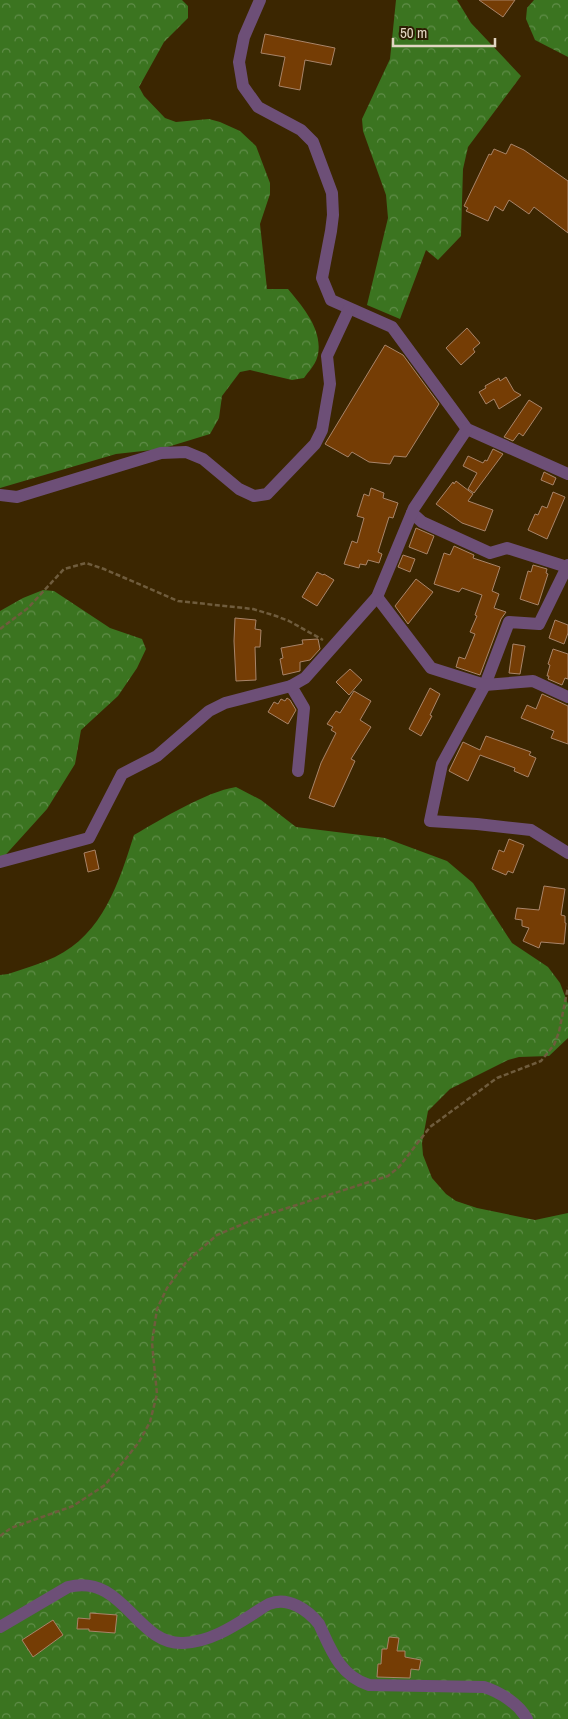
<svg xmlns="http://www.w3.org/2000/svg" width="568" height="1719" viewBox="0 0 568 1719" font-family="'Archivo Narrow',sans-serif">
  <defs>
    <pattern id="forest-crowns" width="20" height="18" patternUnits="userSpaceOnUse" patternTransform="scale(1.25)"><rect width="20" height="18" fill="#3b7420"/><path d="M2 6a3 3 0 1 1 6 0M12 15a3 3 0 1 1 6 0" fill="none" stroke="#608d49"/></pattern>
  </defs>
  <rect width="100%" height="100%" fill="#3b2601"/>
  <!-- forest -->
  <g fill="url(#forest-crowns)">
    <path d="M0,0H182L188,6V18L164,42L139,87L144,96L165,118L176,122L209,119L220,122L240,131L256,146L270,183V194L260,224L267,289H288C303,307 325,332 317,358C315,365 308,372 304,378L292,380L250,370L240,372L222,396L219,418L210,434L161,449L116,454L0,488Z"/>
    <path d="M396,0H457L471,23L521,76L468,147L463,169L461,236L438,260L426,250L400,319L367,305L388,218L386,195L363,131L362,119L390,59Z"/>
    <path d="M534,0H568V57L535,40L526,19L527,8Z"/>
    <path d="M43,590L54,591L110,628L142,639L146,649L137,668L118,696L81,730L75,764L47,809L0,861V611L23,598Z"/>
    <path d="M236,787L261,800L296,827L385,838L447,861L473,883L512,943L548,967L560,983L568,1004V1038L549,1056L519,1057L508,1060L450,1089L428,1111L422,1143L423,1155L432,1178L446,1194L456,1201L477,1208L535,1220L568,1213V1719H0V975L8,974C23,969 40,964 55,957C103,934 119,882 134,835C162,819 205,792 236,787Z"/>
  </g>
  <!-- building -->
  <g fill="#753d05" stroke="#a88469">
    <path d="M479,0H515L503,17Z"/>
    <path d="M265,34L335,48L331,65L305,60L300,90L279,86L285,57L261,53Z"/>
    <path d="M511,144L524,150L568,181V233L534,207L529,214L509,200L503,211L495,206L488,221L466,211L468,208L464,206L489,154L491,155L494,149L506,154Z"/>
    <path d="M467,328L480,343L473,349L475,352L461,365L446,348Z"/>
    <path d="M385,345L403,355L439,404L406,457L394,456L390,464L369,462L352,452L348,457L325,444Z"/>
    <path d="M506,377L514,391L521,395L499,409L494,399L486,404L479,392L486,388L485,386L499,378L500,381Z"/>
    <path d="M529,400L542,408L523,436L519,433L513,441L504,437Z"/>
    <path d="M493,449L503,454L474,493L468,489L477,473L463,466L468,456L483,463L485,460L487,461Z"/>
    <path d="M544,472L556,478L553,485L541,480Z"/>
    <path d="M456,481L473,494L468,501L493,510L485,531L462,523L436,504L453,482L454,484Z"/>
    <path d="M371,488L384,493L383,498L398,503L393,518L389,517L378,552L382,554L379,563L368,560L366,565L360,564L359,568L344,564L352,541L357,543L364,518L357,516L364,494L369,496Z"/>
    <path d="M553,492L565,497L547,539L528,530L535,514L538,515L542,506L547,508Z"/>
    <path d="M416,528L434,536L427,554L409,547Z"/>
    <path d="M454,546L474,555L473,558L500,567L492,591L499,594L494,608L506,612L501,619L480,675L456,667L459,657L465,659L475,634L470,632L477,616L475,615L482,595L462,588L459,592L434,584L444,553L450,555Z"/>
    <path d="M403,555L415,559L410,572L398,567Z"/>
    <path d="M533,565L547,569L546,573L548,574L538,605L520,599L528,571L531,572Z"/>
    <path d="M317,572L323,575L324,574L334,580L317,606L302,597Z"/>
    <path d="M416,579L433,592L408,624L395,606Z"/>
    <path d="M235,618L256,620L255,629L261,630L260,647H255L256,680L236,681L234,641Z"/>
    <path d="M555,620L568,625V633L564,644L549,638Z"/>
    <path d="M318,639L320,649L310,660L300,662V671L283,675L280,659L283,658L281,648L303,644L302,640Z"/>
    <path d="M513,644L525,646L520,674L509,673Z"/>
    <path d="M553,649L568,654V679L565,678L562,685L548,679L549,676H547L550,665L548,664Z"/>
    <path d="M350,669L362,680L349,695L336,682Z"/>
    <path d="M430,688L440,694L430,715L432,716L421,736L409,729Z"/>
    <path d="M354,691L371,701L360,720L371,727L351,759L355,761L334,807L309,798L321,763L336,733L331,730L333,727L327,724L336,711L340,713Z"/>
    <path d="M542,694L568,706V744L551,738L554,731L521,718L527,705L536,709Z"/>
    <path d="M287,698L290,700L296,710L288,724L268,712L274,702L278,704L281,699L285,701Z"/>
    <path d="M486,736L531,752L529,755L536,758L528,777L514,771L515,768L480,755L468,781L449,771L463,742L480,750Z"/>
    <path d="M509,839L524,845L513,873L508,871L506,875L492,869L499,850L504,852Z"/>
    <path d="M95,850L99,869L88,872L84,853Z"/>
    <path d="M544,886L565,889L561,915L565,916V923H566L564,944L541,942L539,948L523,941L529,928L522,926V920L515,919L517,908L539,910Z"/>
    <path d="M90,1613L117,1615L115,1633L89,1631V1629H77L78,1618L90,1619Z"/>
    <path d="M53,1620L63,1635L33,1657L22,1640Z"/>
    <path d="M389,1637L399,1638L397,1651H405V1657L421,1660L419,1670L411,1669L410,1678L377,1677L378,1664H381L382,1649H387Z"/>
  </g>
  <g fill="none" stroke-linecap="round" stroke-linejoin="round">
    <!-- path -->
    <g stroke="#6f5c3d" stroke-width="2.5" stroke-dasharray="5 2.5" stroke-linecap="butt">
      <path d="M0,629L28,608L64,569L86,563L104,569L178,601L253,609L276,616L289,621L323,640"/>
      <path d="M0,1536L11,1528L73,1506L105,1485L139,1442L150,1422L157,1394L152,1343L157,1309L167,1288L187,1261L217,1235L262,1216L388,1176L399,1167L430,1127L497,1078L541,1061L554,1045L559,1032L568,987"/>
    </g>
    <!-- street -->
    <g stroke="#6d4f77" stroke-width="12">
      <path d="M260,0L244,37L239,62L243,86L258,107L301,130L313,142L332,193L333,215L331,231L322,278L331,300L392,327L467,429L568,474"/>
      <path d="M0,495L17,497L161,453L186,452L203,459L239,489L254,496L267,494L315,444L322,430L330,384L327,356L349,309"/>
      <path d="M412,513L422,522L490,553L507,548L567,567"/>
      <path d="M568,565L539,624L509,622L485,685L442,764L430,821L477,824L531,830L568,853"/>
      <path d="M377,597L431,668L485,685L533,681L568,697"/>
      <path d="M291,686L304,708L298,771"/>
      <path d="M0,862L89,838L122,774L157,756L209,711L225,703L291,686L305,678L377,597L414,508L467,429"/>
      <path d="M0,1627L68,1587C124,1573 136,1645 183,1643C209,1642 231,1628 253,1614C258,1611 263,1607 269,1604C288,1596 308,1610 319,1624C331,1650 340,1676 369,1685L484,1687C500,1692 519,1704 527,1719"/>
    </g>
  </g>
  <!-- scale -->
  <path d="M393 38v8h102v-8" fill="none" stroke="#e2d5c2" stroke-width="2.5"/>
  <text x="400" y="38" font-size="15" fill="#e2d5c2" stroke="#2d1e03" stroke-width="4" paint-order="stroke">50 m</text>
</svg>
